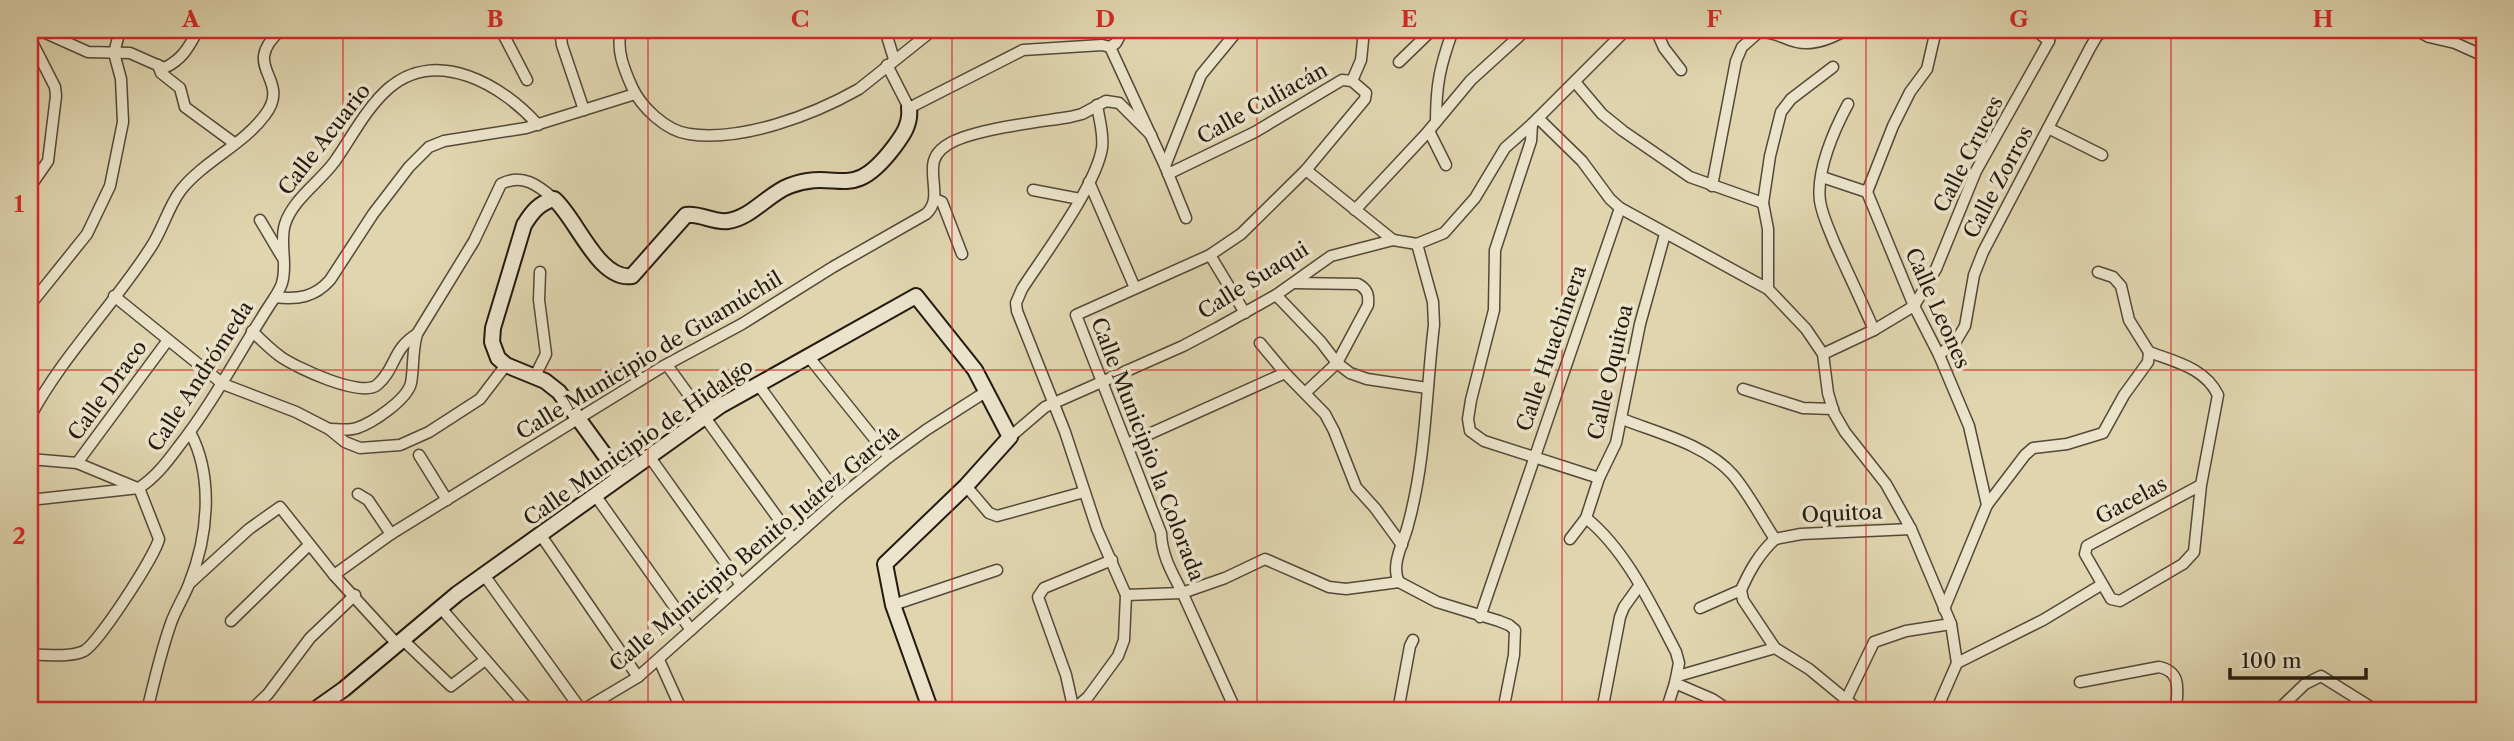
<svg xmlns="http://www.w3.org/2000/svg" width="2514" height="741" viewBox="0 0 2514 741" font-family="'Libre Caslon Text',serif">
  <rect width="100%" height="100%" fill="#e0d5af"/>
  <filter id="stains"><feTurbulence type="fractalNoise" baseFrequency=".00286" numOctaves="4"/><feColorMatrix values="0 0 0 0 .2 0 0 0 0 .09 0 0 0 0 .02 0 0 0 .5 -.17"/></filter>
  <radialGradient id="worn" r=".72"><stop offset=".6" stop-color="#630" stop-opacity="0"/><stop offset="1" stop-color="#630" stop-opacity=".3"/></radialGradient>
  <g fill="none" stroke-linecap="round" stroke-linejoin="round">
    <!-- street casing -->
    <g stroke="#534938" stroke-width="13">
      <g id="street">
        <path d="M39,30L88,52L130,53L164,68C182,60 189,47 198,30"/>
        <path d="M501,30L527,80"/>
        <path d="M560,30L562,45L584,110"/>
        <path d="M621,30C616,50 624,69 632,87C641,107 666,131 689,134C742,142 813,115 859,89L933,30"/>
        <path d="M885,30L894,59"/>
        <path d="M1656,30L1664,48L1681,70"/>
        <path d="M1936,30L1927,69L1910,92L1893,126L1867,192L1914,306L1939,355L1969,426L1987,505L1944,609"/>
        <path d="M2035,30L2049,41"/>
        <path d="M2416,30L2429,37L2455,43L2484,56"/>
        <path d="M30,38L55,87L56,96L48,161L30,187"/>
        <path d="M1110,47L1116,43L1123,30"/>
        <path d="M1399,62L1432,30"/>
        <path d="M158,65L161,73L180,88L185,107L234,143"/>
        <path d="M887,65L909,108L1023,50L1102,45L1110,47L1165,166L1186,218"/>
        <path d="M1833,67L1791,99L1781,112L1770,156L1763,203L1768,229V289L1806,329L1823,354L1828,393L1834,413L1845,432L1886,484L1911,529L1951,624L1957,663L1936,711"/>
        <path d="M1352,81L1361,60L1364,30"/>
        <path d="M1575,82L1602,114L1623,131L1690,177L1763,203"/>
        <path d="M1848,104C1834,130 1816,171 1820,201C1822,215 1829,229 1834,242C1847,271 1861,300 1874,330"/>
        <path d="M1436,122C1436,84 1440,66 1453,30"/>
        <path d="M1532,124L1531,141L1495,250L1494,310L1471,400L1468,419L1470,431L1484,441L1599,478"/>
        <path d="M2048,128L2102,155"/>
        <path d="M1429,131L1446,165"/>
        <path d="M1165,166L1201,75L1238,30"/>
        <path d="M1306,170L1393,240"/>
        <path d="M1168,174L1255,132L1342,80L1352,81L1366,93L1365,99L1306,170L1241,234L1210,255L1076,315L1161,533C1162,560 1176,578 1187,603C1203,639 1220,675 1236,711"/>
        <path d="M1822,177L1867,192"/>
        <path d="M1089,182L1135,288"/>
        <path d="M1712,186L1736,61L1742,47L1759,32C1775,31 1783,39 1797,42C1814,46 1832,38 1846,30"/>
        <path d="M1033,190L1080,199"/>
        <path d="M935,199L942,202L962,254"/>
        <path d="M1620,208L1768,289"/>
        <path d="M1355,210L1426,134L1471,80L1526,30"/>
        <path d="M260,220L282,257"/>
        <path d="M1665,234L1640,324L1616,443L1599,478L1586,518C1626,550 1652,606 1676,652L1679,663L1675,683L1712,699L1730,711"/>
        <path d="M1210,255L1245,313"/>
        <path d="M1295,283L1358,284C1367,289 1369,294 1368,305L1337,363L1305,393"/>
        <path d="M1276,295L1321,342L1337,363L1350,373L1367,379L1427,388"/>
        <path d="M114,296L223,384L296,412L329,429L345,442L360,448L400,445L429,432L480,399L506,365"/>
        <path d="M275,297C278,292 281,287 282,283C288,264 279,243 285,224C293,199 320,182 335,161C352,137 366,108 389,88C437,47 503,85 538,125"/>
        <path d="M30,305L87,234L110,186L123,122L121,79L114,53L120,30"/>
        <path d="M252,331C261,340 270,349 281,357C297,368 361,398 377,385C396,369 392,349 417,334"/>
        <path d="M1260,343L1285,373L1325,414L1334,431L1356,487L1375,508L1402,545"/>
        <path d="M2149,352C2176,362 2205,368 2218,395L2201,485L2194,552L2183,564L2120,601L2111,599L2085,554L2087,546L2201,485"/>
        <path d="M1823,354L1874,330L1914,306L1936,269L1976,171L2049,41L2050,30"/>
        <path d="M1939,355L1956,341L1965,326L1974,275L1983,252L2090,48L2097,36L2105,30"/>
        <path d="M808,356L889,457"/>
        <path d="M667,365L793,539"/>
        <path d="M535,376L546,354L539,300L540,272"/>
        <path d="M757,383L840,497"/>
        <path d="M1743,389L1803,408L1833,409"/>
        <path d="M30,417C63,355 114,305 151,247C163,229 168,207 181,190C204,161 243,145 265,115C293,78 238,68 281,30"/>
        <path d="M1622,419C1658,433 1707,445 1733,475C1749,494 1761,518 1775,539"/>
        <path d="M329,429C338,429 348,431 357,428C372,423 407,400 411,383C414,367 412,351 417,334L474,241L501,184C522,173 538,185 554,199"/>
        <path d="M1010,437L1045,407L1183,346L1217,328L1276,295L1331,256L1393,240L1417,244L1444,233L1475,198L1505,148L1532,124L1626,30"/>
        <path d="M1127,444L1285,373"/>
        <path d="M419,455L447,500"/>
        <path d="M649,456L741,585"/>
        <path d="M30,459L77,463L135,487"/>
        <path d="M77,463L168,340"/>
        <path d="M966,486L989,513L997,516L1084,492"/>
        <path d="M358,494L368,500L391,534"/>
        <path d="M595,495L691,630"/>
        <path d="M30,500L139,488C156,477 167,462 179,446C216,399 242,346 275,297C298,300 315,297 330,280L373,214L409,167L429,147L444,141L526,128L635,94"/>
        <path d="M1987,505L2025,455L2033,448L2067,444L2103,433L2124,395L2148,362L2149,352L2129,320L2121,286L2113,277L2098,272"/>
        <path d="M540,534L638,677"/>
        <path d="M1570,539L1586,518"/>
        <path d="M1775,539L1801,534L1911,529"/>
        <path d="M334,575L391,534L662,367L742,324L833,267L926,214C940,201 932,185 933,168C933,158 939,150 947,145C970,129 1040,122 1070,117L1082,114L1106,101L1119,103L1151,135"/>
        <path d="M484,575L582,711"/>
        <path d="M1399,582C1390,565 1404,542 1408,525C1426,460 1426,391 1434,325L1433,302L1417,244"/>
        <path d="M190,583L249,529L280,507L334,575L397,644"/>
        <path d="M1741,590L1743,600L1775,648L1809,669L1860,711"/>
        <path d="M1126,595L1182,593L1225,578L1265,559L1329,587L1346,589L1399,582L1437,602L1499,621L1509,625L1515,630L1514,655L1503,711"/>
        <path d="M893,605L997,570"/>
        <path d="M440,607L530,711"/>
        <path d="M1700,608L1741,590C1750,570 1759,554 1775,539"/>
        <path d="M1480,617L1620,208L1610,199L1582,161L1538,118"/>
        <path d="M231,621L309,545"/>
        <path d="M402,639L451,686L485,660"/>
        <path d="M30,655C46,654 69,658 84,651C98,644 155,556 159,539L139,488"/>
        <path d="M659,660L682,711"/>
        <path d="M1957,663L2043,620L2101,585"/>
        <path d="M1678,676L1775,648"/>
        <path d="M2080,682L2159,667C2183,672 2177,692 2176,711"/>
        <path d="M1847,698L1874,642L1906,631L1951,624"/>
        <path d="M1074,709L1088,697L1118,656L1124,640L1126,595L1097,529L1065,432L1017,311L1016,303L1022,289C1044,255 1096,186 1102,148C1104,134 1099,119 1097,105"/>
        <path d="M147,711C154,682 161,651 171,623C176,609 184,597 189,584C208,537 214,477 190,432"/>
        <path d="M250,711L268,694L310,638L355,595"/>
        <path d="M581,711L638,677L840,497L889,457L926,430L987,391"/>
        <path d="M1074,711L1066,675L1038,597L1044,588L1112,560"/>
        <path d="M1398,711L1410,646L1413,640"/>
        <path d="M1602,711L1620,617L1624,607L1639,586"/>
        <path d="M1666,711L1675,683"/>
        <path d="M2277,711L2305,684L2321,676L2377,711"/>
      </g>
    </g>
    <!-- secondary casing -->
    <g stroke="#241a10" stroke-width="18">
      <g id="secondary">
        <path d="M620,476L559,392L545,381L506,365L498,358L492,342L493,328L524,225C532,212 539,203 554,199C576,217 598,281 632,276L686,215C700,213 714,223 728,221C751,218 768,194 789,186C839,167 850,205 894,147C903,135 911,124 909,108"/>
        <path d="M313,711L344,689L457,594L720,406L916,296L975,370L1010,437L966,486L885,564L893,605L931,711"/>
      </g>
    </g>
    <!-- street -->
    <use href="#street" stroke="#ebe4cb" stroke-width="10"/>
    <!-- secondary -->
    <use href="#secondary" stroke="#ebe4cb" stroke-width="14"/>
  </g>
  <!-- grid -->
  <path fill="none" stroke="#d62828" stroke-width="2" stroke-opacity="0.55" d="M343,30V711M648,30V711M952,30V711M1257,30V711M1562,30V711M1866,30V711M2171,30V711M30,370H2484"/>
  <g text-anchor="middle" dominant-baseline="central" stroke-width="7" stroke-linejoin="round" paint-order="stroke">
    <!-- street labels -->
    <g font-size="21" fill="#241a10" stroke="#ebe4cb">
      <text transform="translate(1262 103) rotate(-29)">Calle Culiacán</text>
      <text transform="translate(324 139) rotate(-52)">Calle Acuario</text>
      <text transform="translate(1968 154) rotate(-63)">Calle Cruces</text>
      <text transform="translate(1998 182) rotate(-62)">Calle Zorros</text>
      <text transform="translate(1253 280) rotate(-32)">Calle Suaqui</text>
      <text transform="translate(1938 308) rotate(66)">Calle Leones</text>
      <text transform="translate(1551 348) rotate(-71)">Calle Huachinera</text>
      <text transform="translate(649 355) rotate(-31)">Calle Municipio de Guamúchil</text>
      <text transform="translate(1610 372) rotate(-77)">Calle Oquitoa</text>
      <text transform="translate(200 376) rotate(-57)">Calle Andrómeda</text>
      <text transform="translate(107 390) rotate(-54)">Calle Draco</text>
      <text transform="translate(638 442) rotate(-35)">Calle Municipio de Hidalgo</text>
      <text transform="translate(1148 449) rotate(69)">Calle Municipio la Colorada</text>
      <text transform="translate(2131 500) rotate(-28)">Gacelas</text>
      <text transform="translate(1842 513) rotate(-3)">Oquitoa</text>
      <text transform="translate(754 548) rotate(-40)">Calle Municipio Benito Juárez García</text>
    </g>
  </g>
  <!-- margin -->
  <rect width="2514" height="741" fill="none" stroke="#e0d5af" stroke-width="77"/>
  <!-- scale -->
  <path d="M2230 668v10h136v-10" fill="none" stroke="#241a10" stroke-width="3.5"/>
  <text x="2241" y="668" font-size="21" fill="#241a10" stroke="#ebe4cb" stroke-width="5" paint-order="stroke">100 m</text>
  <rect x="38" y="38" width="2438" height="664" fill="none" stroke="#d62828" stroke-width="2.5"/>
  <g font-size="23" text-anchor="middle" font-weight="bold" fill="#d62828">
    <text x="191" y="27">A</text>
    <text x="495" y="27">B</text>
    <text x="800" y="27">C</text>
    <text x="1105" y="27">D</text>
    <text x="1409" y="27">E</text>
    <text x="1714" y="27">F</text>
    <text x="2019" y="27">G</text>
    <text x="2323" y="27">H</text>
    <text x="19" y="212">1</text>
    <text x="19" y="544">2</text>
  </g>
  <rect width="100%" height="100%" filter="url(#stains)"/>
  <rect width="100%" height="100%" fill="url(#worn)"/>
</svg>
